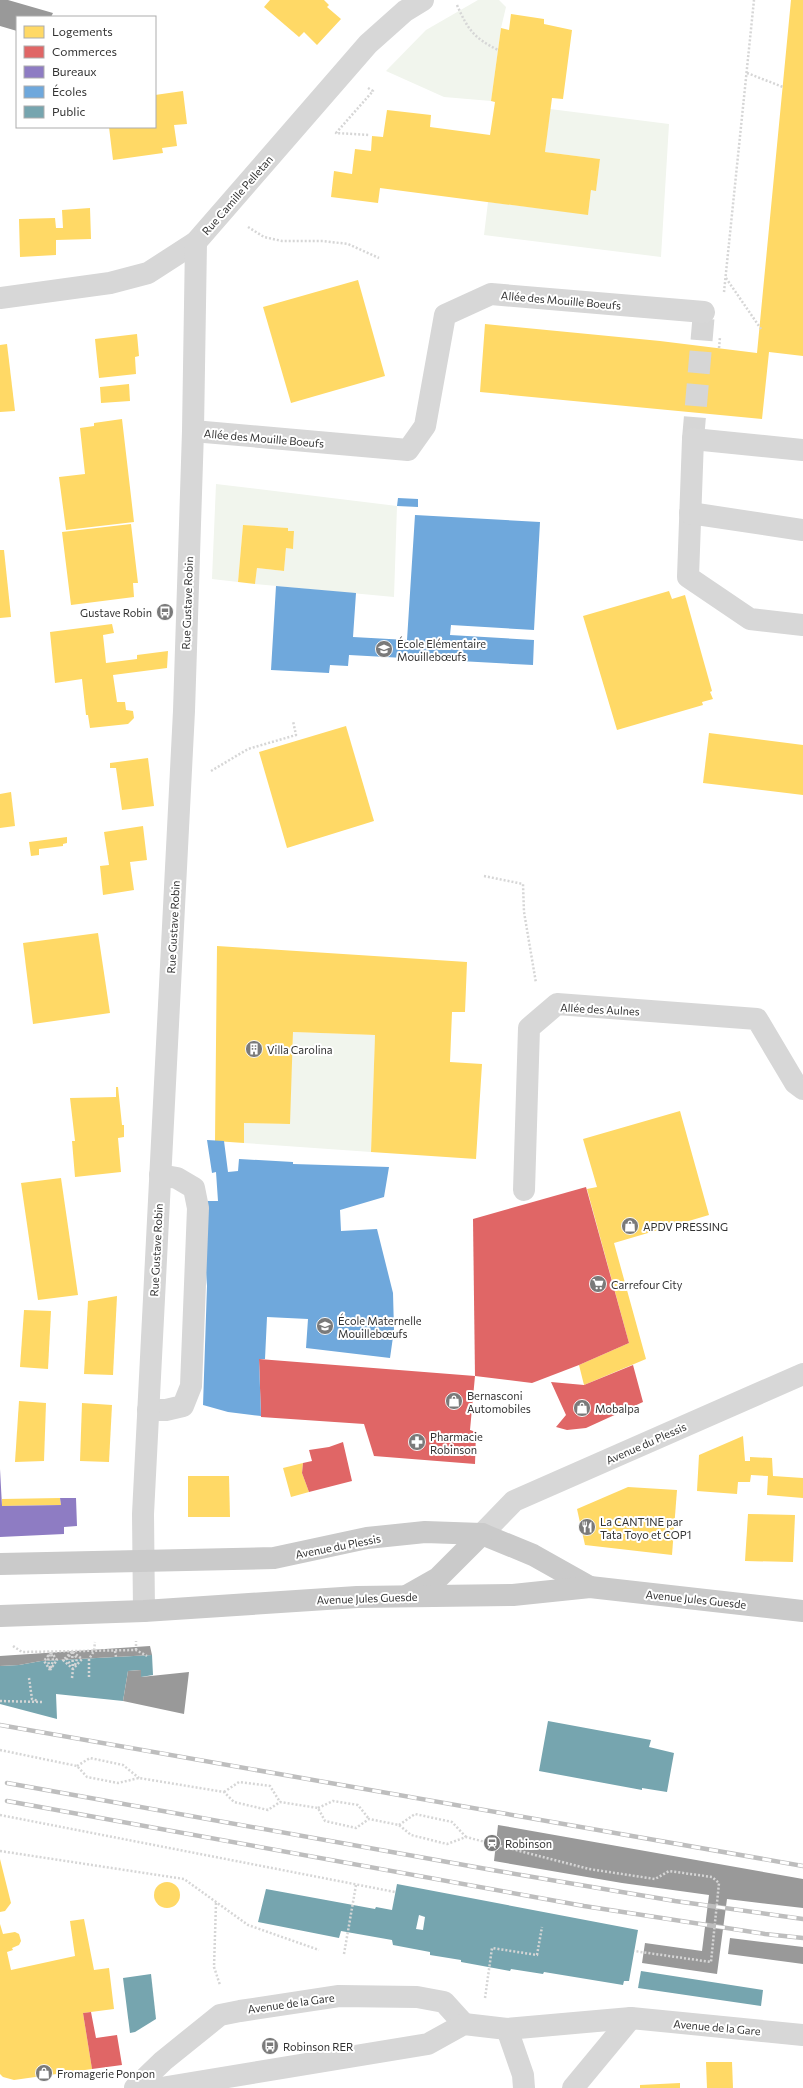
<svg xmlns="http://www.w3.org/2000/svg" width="803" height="2088" viewBox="0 0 803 2088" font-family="Commissioner,sans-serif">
  <rect width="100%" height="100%" fill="#fff"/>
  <!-- green -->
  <g fill="#f1f5ed">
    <path d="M478,0H499L506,7L501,28L491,101L444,97L386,71L426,30Z"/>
    <path d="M550,109L669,124L661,257L484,235L488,202L588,214L591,190H596L600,159L545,152Z"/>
    <path d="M216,484L397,506L394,597L255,584L257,568L284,571L286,548L293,549L294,532L288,531V528L243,525L238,582L212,579Z"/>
    <path d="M293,1032L375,1035L371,1152L244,1143V1123L289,1124Z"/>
  </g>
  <!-- homes -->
  <g fill="#ffd966">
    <path d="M270,0H324L329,5L327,7L341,19L317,45L304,32L299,37L264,7Z"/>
    <path d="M791,0H803V356L769,352L762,419L480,392L485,324L660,341L757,353Z"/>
    <path d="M511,14L544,19V24L572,30L563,99L552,98L545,152L600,159L596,191L591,190L588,215L380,188L378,203L331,197L334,171L352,174L355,149L371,151L372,136L383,137L387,110L431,115L430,127L490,135L495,102L491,101L501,28L509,30Z"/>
    <path d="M183,91L187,124L174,125L177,146L162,148L163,153L113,160L109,127H155V95Z"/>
    <path d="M90,208L91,239L56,240V255L20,257L19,219L55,218L56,228H63L62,210Z"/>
    <path d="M358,280L385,376L291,403L263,307Z"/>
    <path d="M137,334L139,356L135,357L136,374L99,378L95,339Z"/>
    <path d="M7,344L15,411L0,412V345Z"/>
    <path d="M129,384L130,401L101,403L100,387Z"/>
    <path d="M122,419L134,522L66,530L59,477L85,474L80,428L94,426V423Z"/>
    <path d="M131,524L138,583H133L134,597L71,605L62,532Z"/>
    <path d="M243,525L288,528V531H294L293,549L286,548L284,571L257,568L255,584L238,582Z"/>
    <path d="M0,550H4L11,617L0,618Z"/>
    <path d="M669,591L672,599L685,595L712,691L710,692L713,699L702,702L703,705L617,730L583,616Z"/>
    <path d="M112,624L114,633L103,635L106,663L137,659V655L168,651L167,668L113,675L117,702H125L126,710L133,711L134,718L128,724L90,728L88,715H86L82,679L55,683L50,632Z"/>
    <path d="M346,726L374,821L287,848L259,752Z"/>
    <path d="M709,733L803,745V795L703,783Z"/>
    <path d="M148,758L154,806L122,810L116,768H110V763Z"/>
    <path d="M11,792L15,826L0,828V794Z"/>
    <path d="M143,826L147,860L130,862L134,890L103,895L100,866L109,865L104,832Z"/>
    <path d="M67,837V843L63,844V846L39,849V855L31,856L29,842Z"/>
    <path d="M98,933L110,1013L33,1024L23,943Z"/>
    <path d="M217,946L467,962L465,1012H452L450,1062L482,1064L476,1159L371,1152L375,1035L293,1032L290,1124L244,1123V1143L215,1141Z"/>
    <path d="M116,1087H118L122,1125H124V1137L118,1138L121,1172L75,1177L72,1141H75L70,1098L116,1097Z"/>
    <path d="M680,1111L709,1215L614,1243L646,1359L584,1385L579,1365L629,1343L587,1189L597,1187L583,1139Z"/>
    <path d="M61,1178L78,1295L38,1300L21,1183Z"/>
    <path d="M117,1296L113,1375L84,1374L88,1301Z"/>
    <path d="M24,1310L51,1311L48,1369L20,1367Z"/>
    <path d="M19,1401L46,1403L44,1461L15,1462Z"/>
    <path d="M82,1403L112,1405L109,1462L80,1461Z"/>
    <path d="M743,1436L745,1461H750V1457L772,1458L773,1476L803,1478V1498L767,1495L768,1476L751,1475L750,1482H738L737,1494L697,1491L699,1455Z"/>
    <path d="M303,1463L302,1473L309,1492L291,1497L283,1468Z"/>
    <path d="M188,1476H229L230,1517H188Z"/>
    <path d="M628,1487L677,1490L672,1555L585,1545L577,1509Z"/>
    <path d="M60,1498L61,1505L2,1506V1499Z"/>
    <path d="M748,1514L795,1515L793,1562L745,1561Z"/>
    <path d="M0,1859L11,1903L5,1911L0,1912Z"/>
    <circle cx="167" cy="1895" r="13"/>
    <path d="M84,1919L94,1970L109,1968L114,2009L83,2013L92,2069L14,2080L3,2077L0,2074V1924L3,1934L15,1932L19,1934L21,1941L19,1945L12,1948L13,1950L7,1952L11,1970L75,1956L70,1921Z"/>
    <path d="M706,2062H732L733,2088H707Z"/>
    <path d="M680,2083V2088H640V2085Z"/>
  </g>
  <!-- shops -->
  <g fill="#e06666">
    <path d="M586,1187L629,1343L579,1365L532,1383L475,1376L473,1219Z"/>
    <path d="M259,1359L475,1376L470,1430L476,1432L475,1464L374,1456L364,1424L261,1417Z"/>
    <path d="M633,1365L643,1402L586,1428L567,1430L556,1427L566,1415L551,1382L584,1385Z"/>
    <path d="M343,1442L352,1481L309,1492L302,1473L303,1463L312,1461L309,1450L329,1447Z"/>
    <path d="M91,2012L96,2038L117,2035L122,2065L92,2069L83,2013Z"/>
  </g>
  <!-- offices -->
  <path fill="#8e7cc3" d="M0,1469L2,1506L61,1505L60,1498H76L77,1526L64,1527V1534L0,1537Z"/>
  <!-- schools -->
  <g fill="#6fa8dc">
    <path d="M398,498L418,499V507L397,506Z"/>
    <path d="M415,515L540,522L534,630L451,625L450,635L534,640L533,665L349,655L348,666L330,665L329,673L271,670L276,586L356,593L353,637L407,640Z"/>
    <path d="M207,1140L224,1141L228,1172L238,1171L239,1159L293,1162V1164L389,1167L384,1197L340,1210L341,1231L377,1229L393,1293L394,1330L390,1358L306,1348L308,1319L267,1317L265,1359H259L261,1416L228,1412L203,1405L207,1286L205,1259L206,1201H218L216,1172L212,1173Z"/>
  </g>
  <!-- public -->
  <g fill="#76a5af" fill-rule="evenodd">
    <path d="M152,1655L153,1675L141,1677V1670L128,1671L123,1701L56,1694L57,1719L0,1704V1666L19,1665L41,1661Z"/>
    <path d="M548,1721L651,1740L649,1747L674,1753L667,1792L642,1788V1790L539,1771Z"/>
    <path d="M397,1884L638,1930L629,1981H624L623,1985L544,1972L543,1974L511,1969L510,1971L461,1962V1960L430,1955V1952L393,1945L392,1940L341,1931L339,1938L258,1922L266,1889L375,1909L376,1907L392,1910ZM419,1915L425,1917L423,1930L416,1929Z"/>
    <path d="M641,1971L763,1990L761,2006L638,1988Z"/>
    <path d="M151,1974L156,2019L135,2032L130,2033L123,1978Z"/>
  </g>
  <!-- industry -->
  <g fill="#999">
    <path d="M0,0H8L53,13L51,17H17V31L0,26Z"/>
    <path d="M150,1646L152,1655L41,1661L19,1665L0,1666V1656Z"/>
    <path d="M141,1670V1677L189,1672L184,1714L123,1701L128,1671Z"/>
    <path d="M498,1825L803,1879V1908L727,1899L717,1974L642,1963L645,1943L702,1951L709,1895L622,1883L494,1861Z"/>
    <path d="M730,1938L803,1947V1964L728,1954Z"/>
  </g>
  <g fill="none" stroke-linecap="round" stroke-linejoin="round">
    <!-- minor-tunnel -->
    <path stroke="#d6d6d6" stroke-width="22" stroke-dasharray="22 11" stroke-linecap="butt" d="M693,439L704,312"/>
    <!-- path -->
    <g stroke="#d6d6d6" stroke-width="2.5" stroke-dasharray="2 2" stroke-linecap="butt">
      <path d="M457,5C468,30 474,38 498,50"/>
      <path d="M747,73L783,87"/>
      <path d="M368,88L373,91L336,133L369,135"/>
      <path d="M248,227L264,237L282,241H323L348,244L379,258"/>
      <path d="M726,278L761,329"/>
      <path d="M724,292L754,0"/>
      <path d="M719,348L720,337"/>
      <path d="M211,771L248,749L296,735L293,721"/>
      <path d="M484,876L523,884L524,912L536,983"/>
      <path d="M13,1646L22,1652L136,1650L147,1656"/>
      <path d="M136,1650V1641"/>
      <path d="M115,1651L116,1657"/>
      <path d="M72,1652L63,1660L73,1669"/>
      <path d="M72,1652L73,1667"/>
      <path d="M70,1655L67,1659L71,1666"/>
      <path d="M75,1665L77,1659L75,1655"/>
      <path d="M50,1668L48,1661L50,1653"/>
      <path d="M51,1668L53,1660L51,1653"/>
      <path d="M50,1670L44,1661L51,1652"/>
      <path d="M50,1670L57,1660L51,1652"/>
      <path d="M89,1677V1659L94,1651L95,1642"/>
      <path d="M29,1678L32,1699L38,1701"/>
      <path d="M72,1678L73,1669L82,1659L73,1652"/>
      <path d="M0,1701L42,1702"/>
      <path d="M0,1750L77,1766L87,1777L118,1783L139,1778L224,1792L234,1802L268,1810L280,1802L318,1808L325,1821L356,1828L369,1819L399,1825L411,1835L447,1844L466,1837L589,1869L655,1879L669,1871L712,1877L719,1883L711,1962L634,1951"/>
      <path d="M77,1766L90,1758L123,1765L139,1778"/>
      <path d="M224,1792L239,1782L270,1786L280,1802"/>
      <path d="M318,1808L333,1801L358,1805L369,1819"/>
      <path d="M0,1815L395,1892"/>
      <path d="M399,1825L415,1814L452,1822L466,1837"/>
      <path d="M0,1851L184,1879L248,1925L319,1950"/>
      <path d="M216,1903L214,1967L220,1985"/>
      <path d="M344,1954L356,1885"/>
      <path d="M485,1998L492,1948L537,1955L542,1927"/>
    </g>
    <!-- minor -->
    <g stroke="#d7d7d7" stroke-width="22">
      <path d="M0,298L110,283L148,273L196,242L368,44L405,11L423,0"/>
      <path d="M193,431L408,450L425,426L445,315L491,294L704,312"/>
      <path d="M803,450L693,439L688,577L750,619L803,625"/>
      <path d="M690,513L803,530"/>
      <path d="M524,1190L529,1028L557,1004L757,1019L795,1083L803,1089"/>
      <path d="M148,1410H166L183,1406L191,1386L198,1208L194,1188L177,1178L160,1175"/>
      <path d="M482,1534L514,1501L803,1374"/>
      <path d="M144,1611L143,1514L184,711L193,431L196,242"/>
      <path d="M507,2029L523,2075L524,2088"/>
      <path d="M135,2088L163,2061L220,2015L240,2011L339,1996L417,1997L444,2002L464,2024"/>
      <path d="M161,2088L428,2044L464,2024L507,2029L631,2018L803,2035"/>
      <path d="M573,2088L631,2018"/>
    </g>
    <!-- major -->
    <g stroke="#cacaca" stroke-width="22">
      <path d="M0,1564L274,1558L367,1538L425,1532L482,1534L533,1555L590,1587"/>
      <path d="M408,1595L438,1578L482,1534"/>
      <path d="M0,1616L144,1611L357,1597L513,1595L590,1587L803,1611"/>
    </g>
    <!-- rail casing -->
    <g stroke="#bebebe" stroke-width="4.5">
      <g id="rail">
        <path d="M0,1725L803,1866"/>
        <path d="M7,1783L492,1870L675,1901L803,1919"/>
        <path d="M7,1801L584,1906L765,1934L803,1938"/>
      </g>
    </g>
    <!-- rail -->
    <use href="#rail" stroke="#fff" stroke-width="3" stroke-dasharray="9" stroke-linecap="butt"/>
  </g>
  <!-- icons -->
  <defs>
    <g id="bus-disc" transform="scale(0.9)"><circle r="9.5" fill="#7a7a7a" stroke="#fff"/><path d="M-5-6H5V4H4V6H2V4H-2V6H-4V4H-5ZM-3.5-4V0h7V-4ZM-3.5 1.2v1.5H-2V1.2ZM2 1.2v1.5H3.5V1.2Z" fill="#fff"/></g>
    <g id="school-disc" transform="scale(0.9)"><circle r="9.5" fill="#7a7a7a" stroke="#fff"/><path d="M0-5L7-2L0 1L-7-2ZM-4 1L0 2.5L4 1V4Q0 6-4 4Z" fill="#fff"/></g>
    <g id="building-disc" transform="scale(0.9)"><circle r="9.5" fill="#7a7a7a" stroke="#fff"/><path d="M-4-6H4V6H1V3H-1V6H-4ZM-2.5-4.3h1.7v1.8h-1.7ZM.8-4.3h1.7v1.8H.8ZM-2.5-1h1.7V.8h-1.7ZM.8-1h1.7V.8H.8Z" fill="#fff"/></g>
    <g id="shop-disc" transform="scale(0.9)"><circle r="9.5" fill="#7a7a7a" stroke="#fff"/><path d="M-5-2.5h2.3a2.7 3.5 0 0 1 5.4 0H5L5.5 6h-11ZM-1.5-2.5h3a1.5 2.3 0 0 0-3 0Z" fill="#fff"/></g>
    <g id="supermarket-disc" transform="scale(0.9)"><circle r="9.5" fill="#7a7a7a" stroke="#fff"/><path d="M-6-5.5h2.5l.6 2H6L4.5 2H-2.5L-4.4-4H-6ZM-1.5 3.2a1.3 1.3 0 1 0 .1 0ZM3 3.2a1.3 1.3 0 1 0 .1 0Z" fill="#fff"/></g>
    <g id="pharmacy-disc" transform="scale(0.9)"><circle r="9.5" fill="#7a7a7a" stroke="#fff"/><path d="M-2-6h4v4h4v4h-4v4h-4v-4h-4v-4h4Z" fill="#fff"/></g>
    <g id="restaurant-disc" transform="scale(0.9)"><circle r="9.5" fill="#7a7a7a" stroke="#fff"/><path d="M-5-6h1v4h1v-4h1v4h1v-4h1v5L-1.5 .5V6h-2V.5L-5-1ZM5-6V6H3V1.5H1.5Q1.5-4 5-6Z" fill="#fff"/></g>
    <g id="station-disc" transform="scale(0.9)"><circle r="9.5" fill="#7a7a7a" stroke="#fff"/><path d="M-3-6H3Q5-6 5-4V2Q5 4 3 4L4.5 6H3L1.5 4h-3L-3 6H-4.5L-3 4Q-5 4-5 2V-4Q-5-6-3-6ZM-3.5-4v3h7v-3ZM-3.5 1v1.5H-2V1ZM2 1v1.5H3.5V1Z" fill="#fff"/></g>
  </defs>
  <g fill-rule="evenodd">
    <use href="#bus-disc" x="165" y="612"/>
    <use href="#school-disc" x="384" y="649"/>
    <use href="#building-disc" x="254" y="1049"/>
    <use href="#shop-disc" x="630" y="1226"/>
    <use href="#supermarket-disc" x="598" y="1284"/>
    <use href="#school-disc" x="325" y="1326"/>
    <use href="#shop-disc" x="454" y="1401"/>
    <use href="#shop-disc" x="582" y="1408"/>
    <use href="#pharmacy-disc" x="417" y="1442"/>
    <use href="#restaurant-disc" x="587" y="1527"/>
    <use href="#station-disc" x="492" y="1843"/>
    <use href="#bus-disc" x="270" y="2046"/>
    <use href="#shop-disc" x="44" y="2073"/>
  </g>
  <g text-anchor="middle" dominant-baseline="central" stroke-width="4" stroke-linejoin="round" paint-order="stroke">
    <!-- street labels -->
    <g font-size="11" fill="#333" stroke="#fff">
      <text transform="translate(237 195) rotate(-49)">Rue Camille Pelletan</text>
      <text transform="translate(561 300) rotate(5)">Allée des Mouille Boeufs</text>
      <text transform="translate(264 438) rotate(5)">Allée des Mouille Boeufs</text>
      <text transform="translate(187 603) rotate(-88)">Rue Gustave Robin</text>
      <text transform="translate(173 927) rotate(-87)">Rue Gustave Robin</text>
      <text transform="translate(600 1009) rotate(3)">Allée des Aulnes</text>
      <text transform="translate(156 1250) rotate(-87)">Rue Gustave Robin</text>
      <text transform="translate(646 1443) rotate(-24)">Avenue du Plessis</text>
      <text transform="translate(338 1546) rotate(-11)">Avenue du Plessis</text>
      <text transform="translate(367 1598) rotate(-2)">Avenue Jules Guesde</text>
      <text transform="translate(696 1599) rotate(6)">Avenue Jules Guesde</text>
      <text transform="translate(291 2003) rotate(-8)">Avenue de la Gare</text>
      <text transform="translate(717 2027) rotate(5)">Avenue de la Gare</text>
    </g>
    <!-- poi labels -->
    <g font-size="11" fill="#333" stroke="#fff" text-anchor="start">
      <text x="152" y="612" text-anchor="end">Gustave Robin</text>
      <text x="397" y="643">École Elémentaire<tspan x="397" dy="13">Mouillebœufs</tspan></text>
      <text x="267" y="1049">Villa Carolina</text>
      <text x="643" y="1226">APDV PRESSING</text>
      <text x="611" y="1284">Carrefour City</text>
      <text x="338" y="1320">École Maternelle<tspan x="338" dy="13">Mouillebœufs</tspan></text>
      <text x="467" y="1395">Bernasconi<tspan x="467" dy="13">Automobiles</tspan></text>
      <text x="595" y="1408">Mobalpa</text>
      <text x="430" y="1436">Pharmacie<tspan x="430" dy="13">Robinson</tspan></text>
      <text x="600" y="1521">La CANT1NE par<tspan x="600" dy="13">Tata Toyo et COP1</tspan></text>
      <text x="505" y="1843">Robinson</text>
      <text x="283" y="2046">Robinson RER</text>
      <text x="57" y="2073">Fromagerie Ponpon</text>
    </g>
  </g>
  <!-- legend -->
  <rect x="16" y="16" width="140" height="112" fill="#ffffff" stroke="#adadad"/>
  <rect x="24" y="26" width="20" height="12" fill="#ffd966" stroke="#adadad"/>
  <text x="52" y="36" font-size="12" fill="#333333">Logements</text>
  <rect x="24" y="46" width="20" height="12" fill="#e06666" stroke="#adadad"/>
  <text x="52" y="56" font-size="12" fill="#333333">Commerces</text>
  <rect x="24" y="66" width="20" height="12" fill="#8e7cc3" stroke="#adadad"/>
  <text x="52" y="76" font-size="12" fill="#333333">Bureaux</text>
  <rect x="24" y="86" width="20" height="12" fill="#6fa8dc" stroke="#adadad"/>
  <text x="52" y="96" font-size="12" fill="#333333">Écoles</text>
  <rect x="24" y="106" width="20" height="12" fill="#76a5af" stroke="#adadad"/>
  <text x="52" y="116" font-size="12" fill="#333333">Public</text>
</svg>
